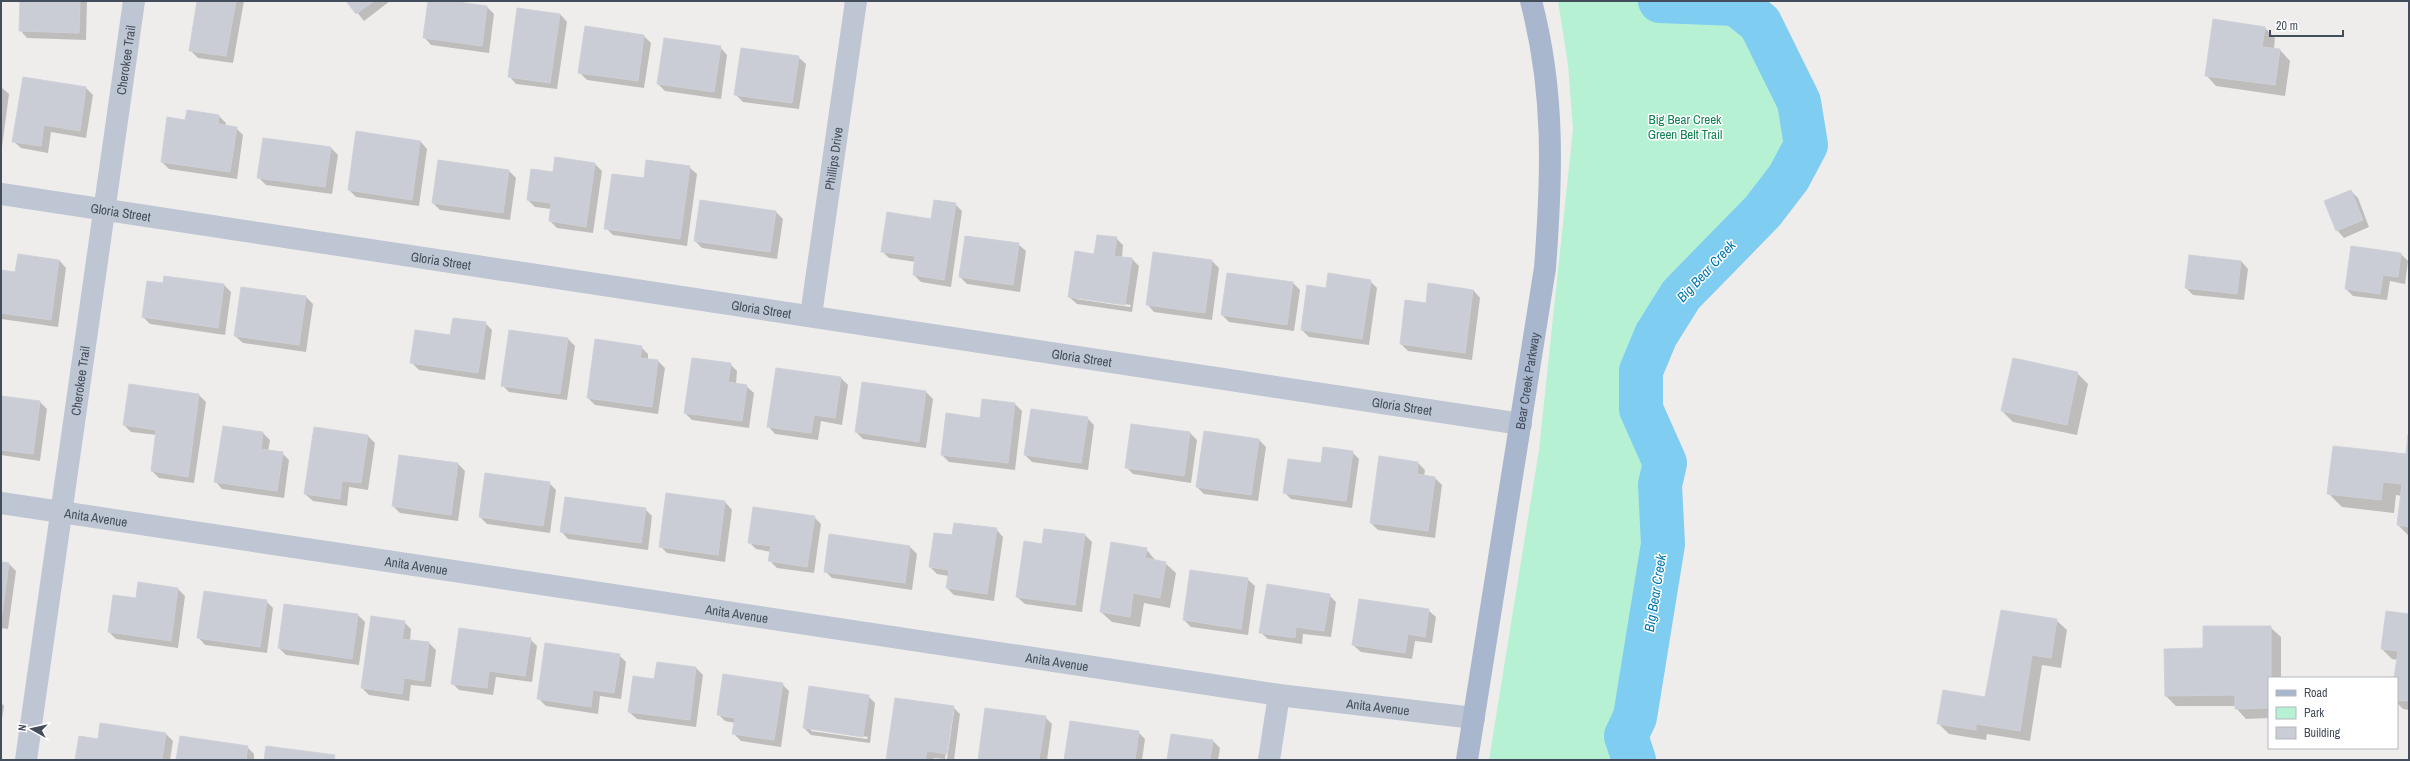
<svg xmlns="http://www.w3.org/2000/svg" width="2410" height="761" viewBox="0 0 2410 761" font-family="'Archivo Narrow',sans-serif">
  <rect width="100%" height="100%" fill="#efecec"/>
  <!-- green -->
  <path fill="#b6f1d3" d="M1558,1H1660L1736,4L1760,23L1799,102L1806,145L1789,177L1763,211L1681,295L1656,335L1641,371V409L1665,463L1663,544L1635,717L1626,736L1634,760H1489L1539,450L1573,129L1568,65Z"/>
  <!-- shadow -->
  <g fill="#0003" fill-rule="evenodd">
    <path d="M21,1H87L86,40L27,38L20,30Z"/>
    <path d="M198,1H244L233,63L198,58L191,51Z"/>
    <path d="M348,1H390L364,21Z"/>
    <path d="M429,1L487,7L494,14L489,53L431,45L424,37Z"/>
    <path d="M560,14L567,22L557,89L516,84L509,76Z"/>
    <path d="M2265,28L2275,38L2274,49L2280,50L2290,61L2285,96L2216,86L2206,75Z"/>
    <path d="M644,36L651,43L644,88L587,80L579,72Z"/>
    <path d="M720,47L727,55L721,99L665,91L658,84Z"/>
    <path d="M798,57L806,64L799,109L743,102L735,94Z"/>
    <path d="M24,78L86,88L93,95L86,138L51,132L48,153L21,148L13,141Z"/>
    <path d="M1,87L9,94L2,147H1Z"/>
    <path d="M219,116L226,123L225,126L236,128L243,135L237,179L169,169L162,162L186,121Z"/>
    <path d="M357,133L420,141L427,149L419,206L356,197L349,190Z"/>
    <path d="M331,148L338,155L332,194L266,185L258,177Z"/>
    <path d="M439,161L509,171L516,178L510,220L440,210L433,203Z"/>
    <path d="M595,164L602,171L593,233L557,228L550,221L551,209L535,207L528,200L553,173Z"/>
    <path d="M689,167L697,174L687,246L613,235L606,228L645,180Z"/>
    <path d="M2351,191L2358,198L2369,227L2344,238L2337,230Z"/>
    <path d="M955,204L962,211L951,287L921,282L914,275L916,262L889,258L882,251Z"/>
    <path d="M775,211L783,219L777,259L702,248L695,241Z"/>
    <path d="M1116,238L1123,245L1122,258L1132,259L1139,266L1132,312L1077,304L1069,297L1095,255ZM1076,297L1131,305L1130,307L1076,299Z"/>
    <path d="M1018,244L1026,251L1020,292L967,284L960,277Z"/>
    <path d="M2401,254L2408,261L2405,284L2390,281L2387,300L2353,296L2346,289Z"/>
    <path d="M59,260L66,268L58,327L1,319V271L16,273Z"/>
    <path d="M1212,261L1219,268L1212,320L1154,312L1147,304Z"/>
    <path d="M2241,261L2248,269L2244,300L2193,295L2186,288Z"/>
    <path d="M1370,281L1377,288L1369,345L1309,337L1302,330L1327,289Z"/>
    <path d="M1293,283L1300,290L1294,331L1229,322L1222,315Z"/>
    <path d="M164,285H224L231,292L225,335L150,324L143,317Z"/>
    <path d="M242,288L306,297L313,304L306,352L243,343L235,336Z"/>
    <path d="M1473,290L1480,298L1472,360L1408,351L1401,344L1426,304Z"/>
    <path d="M485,323L492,330L485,380L419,370L412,363L451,336Z"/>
    <path d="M568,339L575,346L567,400L509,392L502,385Z"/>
    <path d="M641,347L648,354V360L658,361L665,368L658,414L595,405L588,398Z"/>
    <path d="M730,364L737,371L736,384L746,386L754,393L749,428L692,420L685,413Z"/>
    <path d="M776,369L841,378L848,385L842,425L821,421L818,440L775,434L768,426Z"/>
    <path d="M2077,373L2088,384L2077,435L2013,422L2002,411Z"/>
    <path d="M863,383L926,392L933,399L926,448L863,439L856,432Z"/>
    <path d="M199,395L206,402L194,483L159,478L152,471L157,435L131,432L124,425Z"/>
    <path d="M1,397L40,402L47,409L40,461L1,455Z"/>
    <path d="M983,400L1015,404L1022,411L1015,470L949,462L942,455L981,419Z"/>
    <path d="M1087,418L1094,425L1088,470L1032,462L1025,455Z"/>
    <path d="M263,433L270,440L268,451L282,453L289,460L284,498L222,489L215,481Z"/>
    <path d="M1190,433L1197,440L1191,483L1133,474L1126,467Z"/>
    <path d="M368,436L375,443L368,490L349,487L347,506L313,501L305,494Z"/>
    <path d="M2409,439V536L2398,525L2402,496L2396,495L2394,513L2342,507L2328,493L2407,456Z"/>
    <path d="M1259,440L1266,447L1258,501L1204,494L1197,487Z"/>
    <path d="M1352,452L1359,459L1352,508L1291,499L1284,492L1322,465Z"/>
    <path d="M400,456L458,464L465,471L458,521L400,513L393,506Z"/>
    <path d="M1418,463L1425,470L1424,476L1435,478L1442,485L1435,538L1378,530L1371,523Z"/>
    <path d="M549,483L556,490L550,533L487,524L480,517Z"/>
    <path d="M725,502L732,510L725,562L667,553L660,546Z"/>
    <path d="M645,509L652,516L648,550L568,539L561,531Z"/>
    <path d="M814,517L821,524L814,573L777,568L770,561L771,552L756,549L749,542Z"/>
    <path d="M996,529L1003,537L994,601L954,595L947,588L949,576L937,574L930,567L953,536Z"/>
    <path d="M1085,535L1092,542L1082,612L1025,604L1017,597L1043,545Z"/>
    <path d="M910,547L917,554L912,590L832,578L825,571Z"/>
    <path d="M1146,549L1156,561L1165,563L1176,573L1170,608L1144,603L1140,627L1112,622L1101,612Z"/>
    <path d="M1,563L9,564L16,571L8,629L1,628Z"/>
    <path d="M1247,579L1255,586L1248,635L1191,627L1184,620Z"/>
    <path d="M139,583L178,589L185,596L178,648L116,639L109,632L114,596L137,599Z"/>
    <path d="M1329,595L1336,602L1331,637L1303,634L1302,644L1268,639L1260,632Z"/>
    <path d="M266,601L273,608L267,653L205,645L198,637Z"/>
    <path d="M285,605L358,615L365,622L359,665L286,655L279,648Z"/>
    <path d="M1428,610L1436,617L1432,643L1415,641L1412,659L1361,652L1353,645Z"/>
    <path d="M2409,615V710L2403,709L2397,703V678H2395L2398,660L2392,659L2382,649Z"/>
    <path d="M2056,620L2067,630L2061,668L2042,665L2030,741L1987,734L1986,740L1949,734L1938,723L1986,698Z"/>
    <path d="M404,622L411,629L410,641L429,643L436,650L431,687L411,685L409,701L369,695L362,688Z"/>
    <path d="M2270,627L2281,637V678H2269V718L2246,719L2236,708V706H2176L2166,696L2204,649Z"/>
    <path d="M530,639L537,646L532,682L496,677L493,695L459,690L452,683Z"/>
    <path d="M619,655L626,662L621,699L600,696L598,714L546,706L539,699Z"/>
    <path d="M696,668L703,675L696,727L637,719L629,712L655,680Z"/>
    <path d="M782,684L789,691L781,747L741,741L733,733L735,723L725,721L718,714Z"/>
    <path d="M868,696L875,703L870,743L811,735L804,728ZM811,729L868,737L867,739L811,731Z"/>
    <path d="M1,703L4,706L1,725Z"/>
    <path d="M953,707L960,714L954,760L934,758L933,760H887ZM952,711H954L947,759H945Z"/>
    <path d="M1045,717L1052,724L1047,760H979Z"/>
    <path d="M1138,732L1145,739L1142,760H1065Z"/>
    <path d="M166,734L173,741L170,760H76L99,740Z"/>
    <path d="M1213,741L1220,748L1218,760H1168Z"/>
    <path d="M247,747L254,754V760H177Z"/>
  </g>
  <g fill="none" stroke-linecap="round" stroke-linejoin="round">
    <!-- river -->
    <path stroke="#7fcdf1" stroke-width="44" d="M1634,760L1626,736L1635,717L1663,544L1660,485L1665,463L1641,409V371L1656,335L1681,295L1763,211L1789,177L1806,145L1799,102L1760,23L1736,4L1660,1"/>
  </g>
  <!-- building -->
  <g fill="#cacdd5" stroke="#cfd1d8">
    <path d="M20,1H80L79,33L19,31Z"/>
    <path d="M197,1H236L226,56L189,51Z"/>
    <path d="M346,1H374L356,14Z"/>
    <path d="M428,1H451L487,6L482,46L423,38Z"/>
    <path d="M517,8L560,14L550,83L508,77Z"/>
    <path d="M2213,19L2265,27L2262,47L2280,49L2275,85L2205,76Z"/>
    <path d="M585,26L644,35L638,81L578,73Z"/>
    <path d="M664,38L721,46L714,92L657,84Z"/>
    <path d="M741,48L799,56L792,103L734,95Z"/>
    <path d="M23,77L86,87L80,131L44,125L41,146L12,142Z"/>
    <path d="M187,110L219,115L218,124L237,127L230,172L161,162L167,117L185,120Z"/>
    <path d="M356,131L420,141L412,200L348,190Z"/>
    <path d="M263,138L331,147L325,187L257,178Z"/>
    <path d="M555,157L595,163L586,227L549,221L551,203L527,200L531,169L553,172Z"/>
    <path d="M438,160L509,170L503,213L432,203Z"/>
    <path d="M646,160L690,166L680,239L604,229L612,174L644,178Z"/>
    <path d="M2351,190L2363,220L2336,231L2324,201Z"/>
    <path d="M700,200L776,211L770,252L694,241Z"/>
    <path d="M934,200L956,203L944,280L913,275L915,256L881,252L887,212L931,219Z"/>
    <path d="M1097,235L1117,237L1114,256L1132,258L1125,305L1068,297L1075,251L1094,254Z"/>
    <path d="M965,236L1019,243L1013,285L959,277Z"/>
    <path d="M2351,246L2401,253L2398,277L2383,275L2380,294L2345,289Z"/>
    <path d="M1153,252L1212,260L1205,313L1146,305Z"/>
    <path d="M18,254L59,260L51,320L1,313V270L15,272Z"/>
    <path d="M2189,255L2241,261L2237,294L2185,288Z"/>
    <path d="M1227,273L1293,282L1287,325L1221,315Z"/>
    <path d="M1328,273L1371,280L1362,339L1301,330L1307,285L1326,288Z"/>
    <path d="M164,276L224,284L218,328L142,317L147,281L163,283Z"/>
    <path d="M1428,283L1473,290L1465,353L1400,344L1405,300L1426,303Z"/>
    <path d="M241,287L306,296L299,345L234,336Z"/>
    <path d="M453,318L486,322L478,373L410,363L415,330L450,335Z"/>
    <path d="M509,330L568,338L560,394L501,386Z"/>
    <path d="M595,339L642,346L640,358L658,360L652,407L587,398Z"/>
    <path d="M692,358L731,363L728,382L747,385L742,421L684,413Z"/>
    <path d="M2013,358L2078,372L2067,425L2001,411Z"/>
    <path d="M776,368L841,377L835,418L814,415L811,433L767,427Z"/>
    <path d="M862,382L926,391L919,442L855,432Z"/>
    <path d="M129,384L199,394L188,477L151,471L156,430L123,425Z"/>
    <path d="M1,396L40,401L33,454L1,450Z"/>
    <path d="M982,399L1015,403L1008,463L941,455L946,413L980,418Z"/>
    <path d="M1031,409L1088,417L1081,463L1024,455Z"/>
    <path d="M1131,424L1190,432L1184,476L1125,468Z"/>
    <path d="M223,426L263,432L261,449L283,452L277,491L214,482Z"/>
    <path d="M314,427L368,435L361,483L342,481L340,499L304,494Z"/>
    <path d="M1204,431L1259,439L1251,495L1196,487Z"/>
    <path d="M2408,435L2409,527L2397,525L2402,484L2383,482L2381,500L2327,494L2333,446L2406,454Z"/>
    <path d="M1323,447L1353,451L1346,501L1283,493L1288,459L1321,463Z"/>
    <path d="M399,455L458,463L451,515L392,506Z"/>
    <path d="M1379,456L1418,462L1417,474L1435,477L1428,531L1370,523Z"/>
    <path d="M485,473L550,482L543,526L479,517Z"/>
    <path d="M666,493L725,501L718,555L659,547Z"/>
    <path d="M565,497L646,508L641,543L560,532Z"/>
    <path d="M753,507L815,516L807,567L768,561L771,546L748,543Z"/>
    <path d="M954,523L997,528L987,594L946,588L949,570L929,567L934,533L952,535Z"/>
    <path d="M1044,529L1085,534L1075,605L1016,597L1024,541L1042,544Z"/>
    <path d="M829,534L910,546L905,583L824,572Z"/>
    <path d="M1111,542L1147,548L1145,558L1166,562L1160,598L1133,593L1130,617L1100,612Z"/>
    <path d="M1,562L9,563L1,622Z"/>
    <path d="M1190,570L1248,578L1241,629L1183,620Z"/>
    <path d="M138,582L178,588L171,641L108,632L113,595L136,598Z"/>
    <path d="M1267,584L1330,594L1324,631L1296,627L1295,638L1259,633Z"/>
    <path d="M204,591L267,600L260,647L197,638Z"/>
    <path d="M1359,599L1429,609L1425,637L1408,634L1405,653L1352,645Z"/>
    <path d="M284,604L358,614L352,659L278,648Z"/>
    <path d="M2001,610L2057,619L2051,658L2032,655L2020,731L1976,724V730L1937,724L1943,690L1985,697Z"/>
    <path d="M2386,611L2409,614V701L2397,700V678H2394L2398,651L2381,649Z"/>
    <path d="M371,616L405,621L402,639L429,642L424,681L404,678L402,694L361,688Z"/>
    <path d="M2203,626H2271V678H2269V708L2235,709V695L2165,696L2164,649L2203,648Z"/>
    <path d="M459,628L531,638L525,676L489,671L487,688L451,684Z"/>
    <path d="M545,643L620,654L614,693L593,690L591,707L537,699Z"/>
    <path d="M657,662L696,667L690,720L628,712L633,676L654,679Z"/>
    <path d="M723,674L783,683L774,740L732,734L735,718L717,715Z"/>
    <path d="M809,686L869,695L863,737L803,728Z"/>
    <path d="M895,698L954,706L947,754L927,751L925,760H886Z"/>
    <path d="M985,708L1046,716L1039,760H978Z"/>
    <path d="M1070,721L1139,731L1135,760H1064Z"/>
    <path d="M100,723L166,733L162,760H75L79,736L98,739Z"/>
    <path d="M1171,734L1213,740L1210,760H1167Z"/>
    <path d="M180,736L248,746L246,760H176Z"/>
    <path d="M266,746L335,755L334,760H264Z"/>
  </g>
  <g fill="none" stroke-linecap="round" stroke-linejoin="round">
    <!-- minor -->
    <g stroke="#bec6d3" stroke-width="22">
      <path id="s1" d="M1,194L1521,424"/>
      <path id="s2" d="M811,315L856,1"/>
      <path id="s3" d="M1,503L1279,695L1474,718"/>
      <path id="s4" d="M26,760L134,1"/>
      <path d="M1269,760L1279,695"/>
    </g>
    <!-- major -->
    <path stroke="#a9b7ce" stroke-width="22" id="s5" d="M1467,760L1545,268C1552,175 1555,92 1531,1"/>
  </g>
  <g text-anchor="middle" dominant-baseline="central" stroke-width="3" stroke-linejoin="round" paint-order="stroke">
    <!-- street labels -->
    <g font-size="13" fill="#434d5b" stroke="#fff">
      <text stroke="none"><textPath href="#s4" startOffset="707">Cherokee Trail</textPath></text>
      <text stroke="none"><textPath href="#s2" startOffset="158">Phillips Drive</textPath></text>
      <text stroke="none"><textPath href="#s1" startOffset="121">Gloria Street</textPath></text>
      <text stroke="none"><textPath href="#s1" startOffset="445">Gloria Street</textPath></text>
      <text stroke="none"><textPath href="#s1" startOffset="769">Gloria Street</textPath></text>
      <text stroke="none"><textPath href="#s1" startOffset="1093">Gloria Street</textPath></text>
      <text stroke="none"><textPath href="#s4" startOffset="383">Cherokee Trail</textPath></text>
      <text stroke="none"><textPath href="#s5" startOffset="384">Bear Creek Parkway</textPath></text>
      <text stroke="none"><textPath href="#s1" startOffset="1417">Gloria Street</textPath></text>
      <text stroke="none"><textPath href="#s3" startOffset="96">Anita Avenue</textPath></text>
      <text stroke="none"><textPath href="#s3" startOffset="420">Anita Avenue</textPath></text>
      <text stroke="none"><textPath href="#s3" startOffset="744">Anita Avenue</textPath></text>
      <text stroke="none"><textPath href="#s3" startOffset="1068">Anita Avenue</textPath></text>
      <text stroke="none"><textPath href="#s3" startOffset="1392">Anita Avenue</textPath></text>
    </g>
    <!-- park labels -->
    <g font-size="13" fill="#108055" stroke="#fff">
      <text x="1685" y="119">Big Bear Creek<tspan x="1685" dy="15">Green Belt Trail</tspan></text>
    </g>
    <!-- water labels -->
    <g font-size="14" font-style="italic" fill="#0277ae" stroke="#fff">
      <text transform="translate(1706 271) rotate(-47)">Big Bear Creek</text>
      <text transform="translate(1655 593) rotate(-81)">Big Bear Creek</text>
    </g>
  </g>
  <!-- border -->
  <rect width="2410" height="761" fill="none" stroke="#434d5b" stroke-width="4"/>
  <!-- legend -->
  <rect x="2268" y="677" width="130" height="72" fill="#ffffff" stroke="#b4b8bd"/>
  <rect x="2276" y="690" width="20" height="6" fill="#a9b7ce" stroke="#b4b8bd"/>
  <text x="2304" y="697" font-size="12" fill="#434d5b">Road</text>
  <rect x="2276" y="707" width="20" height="12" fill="#b6f1d3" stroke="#b4b8bd"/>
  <text x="2304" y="717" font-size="12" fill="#434d5b">Park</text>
  <rect x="2276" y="727" width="20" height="12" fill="#cacdd5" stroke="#b4b8bd"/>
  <text x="2304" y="737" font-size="12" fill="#434d5b">Building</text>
  <!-- north arrow -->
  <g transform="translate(32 729) rotate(278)" stroke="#ffffff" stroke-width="3" paint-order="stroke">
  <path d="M0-3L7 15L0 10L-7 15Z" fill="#434d5b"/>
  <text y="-6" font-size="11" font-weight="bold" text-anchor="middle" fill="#434d5b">N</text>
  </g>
  <!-- scale -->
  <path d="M2270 30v6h73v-6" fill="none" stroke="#434d5b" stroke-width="2"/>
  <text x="2276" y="30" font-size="12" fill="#434d5b" stroke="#ffffff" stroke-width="3" paint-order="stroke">20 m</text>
</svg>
